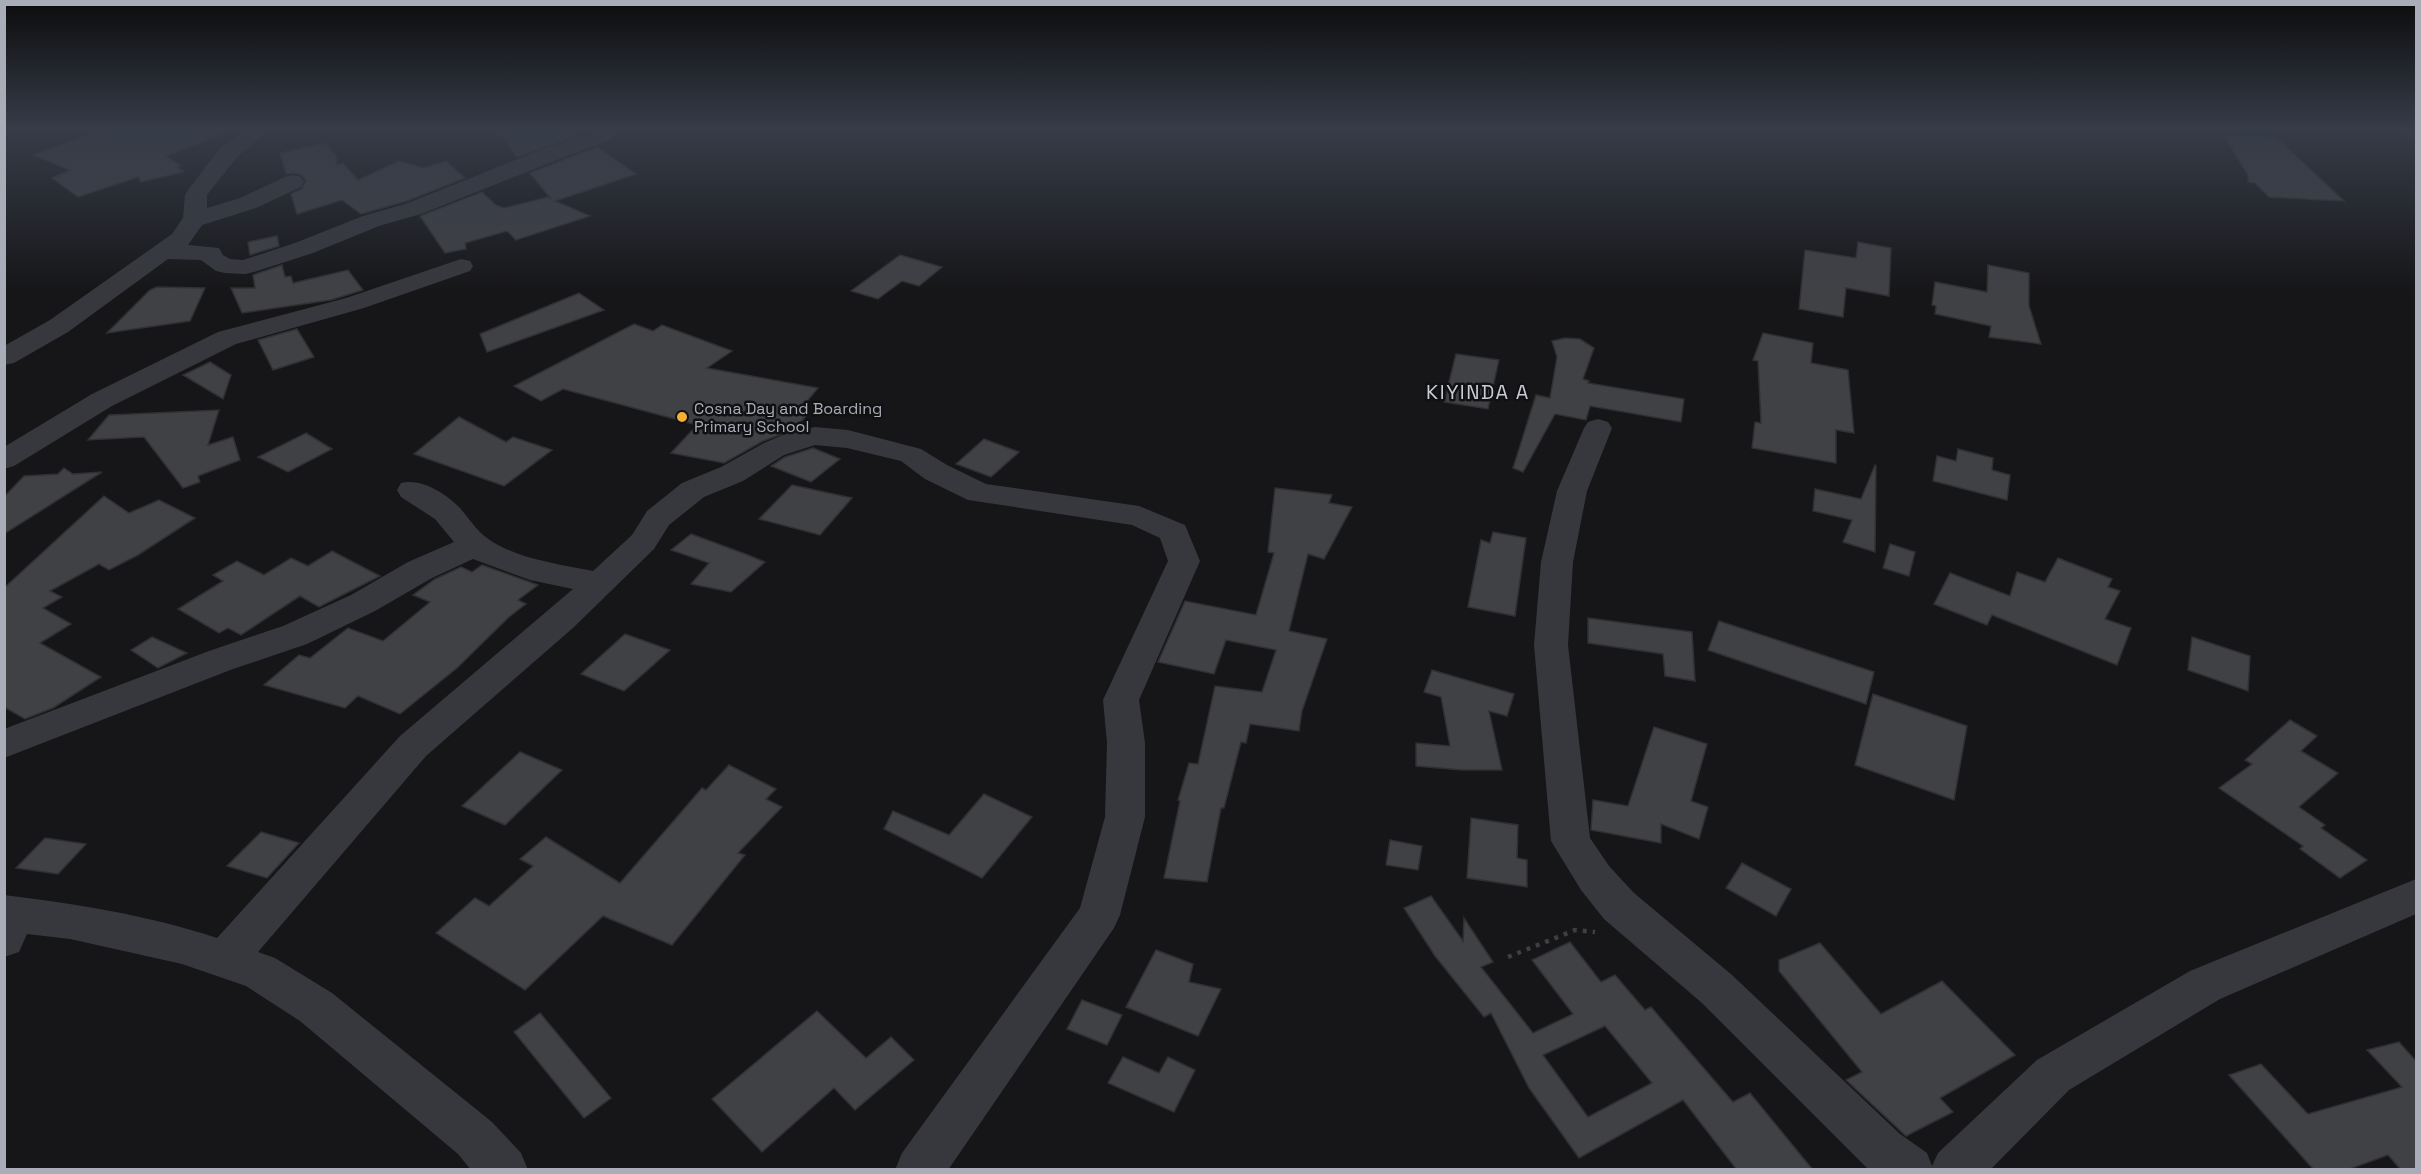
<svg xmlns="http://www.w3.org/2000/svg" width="2421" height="1174" viewBox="0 0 2421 1174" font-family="'Space Grotesk',sans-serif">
  <rect width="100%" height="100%" fill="#161618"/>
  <!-- building -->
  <g fill="#404145" stroke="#303034" stroke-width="1.5" fill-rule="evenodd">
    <path d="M107,128H233V130L166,156L181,166L177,167L184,172L141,182L138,177L78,197L52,178L70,170L33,155Z"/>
    <path d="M486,128H564L579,135L517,157L507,144L512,142Z"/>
    <path d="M2224,136L2276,137L2344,201L2269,197L2255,183L2248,182V175Z"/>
    <path d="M325,143L336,156L337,165L343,163L358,180L399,161L423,168L446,161L465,178L407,201L361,214L342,200L297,214L291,194L302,189L306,181L302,175L294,173L286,174L280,153Z"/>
    <path d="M597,147L636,174L555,201L590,216L516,240L507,231L465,243L466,249L445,253L420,216L482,192L496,205L504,208L548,197L551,199L530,173Z"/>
    <path d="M277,236L279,246L250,255L248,242Z"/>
    <path d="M1858,242L1891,248L1889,296L1846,288L1843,317L1799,309L1805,250L1856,258Z"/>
    <path d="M900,255L942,267L919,286L902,281L878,299L851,291Z"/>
    <path d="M282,265L285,277L291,276L293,283L348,270L363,290L331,300L242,313L231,288H255L253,275Z"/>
    <path d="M1988,265L2029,273V306L2041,344L1989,337L1991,326L1935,314L1936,306L1932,305L1935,282L1987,292Z"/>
    <path d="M157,287L205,288L190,321L107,333L150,290Z"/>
    <path d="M579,293L604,310L487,352L480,334Z"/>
    <path d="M634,324L653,331L662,325L732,351L707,368L818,388L798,412L808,414L793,430L763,441L724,463L671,453L697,425L563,389L541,401L514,386Z"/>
    <path d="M297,329L314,357L273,370L258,340Z"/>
    <path d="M1763,333L1813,343L1811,363L1848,370L1854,433L1836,430V463L1752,448L1755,422L1761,423L1758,361L1753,360Z"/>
    <path d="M1565,338L1580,339L1594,348L1583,379L1589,381L1588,383L1684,399L1681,422L1590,406L1586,420L1555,414L1523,472L1513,468L1536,395L1550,398L1557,357L1552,341Z"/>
    <path d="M1456,354L1499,360L1488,409L1444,402Z"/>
    <path d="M210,362L231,375L223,399L183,375Z"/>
    <path d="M219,410L208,445L233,437L240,460L198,476L200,482L183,488L144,437L88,440L109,415Z"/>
    <path d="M459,417L506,442L513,437L552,450L504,486L414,454Z"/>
    <path d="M306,433L332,449L288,472L258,457Z"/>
    <path d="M984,439L1019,452L991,477L956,464Z"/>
    <path d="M813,448L840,459L811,482L771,466L785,457Z"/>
    <path d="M1958,449L1993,458L1992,470L2010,475L2007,500L1933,481L1937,456L1956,461Z"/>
    <path d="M1875,465L1876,466L1875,552L1843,542L1852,520L1813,511L1815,489L1861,499Z"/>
    <path d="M64,468L73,474L102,472L4,534V497L24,476L58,474Z"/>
    <path d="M792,485L852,498L820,535L759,519Z"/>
    <path d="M1275,488L1332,495L1329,503L1352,507L1324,559L1308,554L1289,631L1327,639L1302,711L1299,731L1250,724L1246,743L1241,742L1224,808H1221L1207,882L1164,878L1180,801L1178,800L1189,763L1198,764L1215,686L1262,692L1276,650L1226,640L1214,674L1158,662L1185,601L1256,615L1274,553L1268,552Z"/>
    <path d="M104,496L129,513L159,500L195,518L138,555L109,570L99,564L50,591L62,597L43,608L71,624L40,643L101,677L53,708L25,719L4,707V588Z"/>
    <path d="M1493,532L1526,538L1515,616L1468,607L1481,540L1490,543Z"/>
    <path d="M691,534L748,555L765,562L731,592L691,584L709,563L671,550Z"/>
    <path d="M1890,544L1915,552L1909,576L1883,568Z"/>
    <path d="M332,551L380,576L319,607L300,596L241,635L228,628L219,633L178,609L223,581L213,575L237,561L264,575L291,558L308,566Z"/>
    <path d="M2058,558L2112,579L2108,587L2120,591L2105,619L2131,628L2117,665L1992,615L1987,625L1934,604L1950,573L2010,596L2017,572L2045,582Z"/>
    <path d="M482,565L538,585L518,600L526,604L509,617L457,668L400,714L358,696L345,708L264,685L299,655L310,658L348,628L383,641L430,602L413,595L435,579L461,567L472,572Z"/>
    <path d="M1588,618L1692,632L1695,681L1665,676L1663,654L1588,643Z"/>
    <path d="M1719,621L1874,672L1866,704L1708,650Z"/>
    <path d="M625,634L670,650L624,691L581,674Z"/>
    <path d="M152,637L187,653L158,668L131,650Z"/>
    <path d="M2192,637L2250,656L2248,691L2188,670Z"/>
    <path d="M1432,670L1514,694L1507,716L1489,711L1502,770H1462L1416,766V743L1450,746L1441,697L1424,692Z"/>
    <path d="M1873,694L1967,726L1954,800L1855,765Z"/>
    <path d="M2290,720L2317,736L2301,751L2338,773L2299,807L2325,825L2321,828L2367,860L2340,878L2300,849L2303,846L2219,788L2252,764L2245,760Z"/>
    <path d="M1654,727L1707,744L1691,801L1708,807L1699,839L1661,824V843L1591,830L1593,800L1628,806Z"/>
    <path d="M520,752L562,770L505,825L462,806Z"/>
    <path d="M729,765L776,789L766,799L782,807L738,853L745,855L672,945L603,916L525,990L436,933L475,898L489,906L533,866L520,859L546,837L620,883L702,788L706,790Z"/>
    <path d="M984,794L1032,817L982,878L884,829L893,811L949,835Z"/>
    <path d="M1471,818L1518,825L1517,858L1527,860V887L1467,878Z"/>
    <path d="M261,832L299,843L267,878L227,866Z"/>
    <path d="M45,838L86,844L58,874L16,868Z"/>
    <path d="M1390,840L1422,846L1418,870L1386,865Z"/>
    <path d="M1742,863L1791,889L1776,916L1726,888Z"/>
    <path d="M1431,896L1463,941L1464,918L1493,962L1481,967L1533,1033L1573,1014L1532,960L1570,942L1601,982L1615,975L1645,1010L1651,1007L1733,1102L1750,1093L1813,1170H1737L1683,1100L1579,1158L1529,1088L1491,1013L1484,1017L1435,956L1404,908ZM1605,1026L1652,1083L1588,1117L1543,1055Z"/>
    <path d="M1820,943L1881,1014L1942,981L2015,1055L1940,1098L1953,1112L1906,1136L1846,1080L1862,1072L1779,971V960Z"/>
    <path d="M1156,950L1193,964L1189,982L1221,989L1198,1036L1126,1007Z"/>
    <path d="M1082,1000L1122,1015L1107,1045L1067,1029Z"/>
    <path d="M817,1011L866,1058L891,1037L914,1060L855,1110L834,1088L762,1152L712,1099Z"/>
    <path d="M540,1013L611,1098L584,1118L514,1032Z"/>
    <path d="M2399,1042L2416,1061V1170H2401L2388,1155L2347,1170H2314L2229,1075L2261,1064L2308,1114L2402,1087L2367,1050Z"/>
    <path d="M1123,1057L1159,1073L1168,1057L1195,1070L1174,1112L1108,1083Z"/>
  </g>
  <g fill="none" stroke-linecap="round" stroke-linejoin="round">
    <!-- path -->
    <path stroke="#3d3f44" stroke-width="4.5" stroke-dasharray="4 6" stroke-linecap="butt" d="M1508,957L1575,930L1595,932"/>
    <!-- minor -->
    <g fill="#37383d" fill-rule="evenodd">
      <path d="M248,128H272L237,157L207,195V208L240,198L285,177L293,175L301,177L304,182L301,187L256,208L202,225L188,245L219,248L223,255L230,259L243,260L295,243L363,216L408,203L543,149L596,132L599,128H621L610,140L559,159L424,213L379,226L313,253L254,272L245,274L225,273L216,271L201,260L168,259L68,332L14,363L4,365V346L50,320L172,234L183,218L185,195L188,190L221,147Z"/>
      <path d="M461,259L470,261L473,266L470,271L364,308L236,344L112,406L14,466L4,469V447L92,394L218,332L346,298Z"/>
      <path d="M1598,419L1608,422L1612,428L1587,491L1573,562L1568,645L1590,838L1609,866L1634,893L1732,975L1900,1134L1927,1153L1932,1166L1938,1153L2037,1060L2190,971L2416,879V914L2220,999L2069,1090L1990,1170H1869L1702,1003L1604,919L1581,890L1551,841L1534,645L1541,562L1557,491L1584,428L1588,422Z"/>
      <path d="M815,427L848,430L921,449L947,465L986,484L1139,506L1185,525L1200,561L1139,700L1145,743V817L1120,915L1114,928L948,1170H895L902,1153L1080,908L1105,817L1107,743L1103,700L1168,561L1160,538L1132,525L968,500L925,479L901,461L847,448L815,445L784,455L743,481L704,497L669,525L654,549L574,627L426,756L258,952L275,958L332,993L492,1122L521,1153L528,1170H471L458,1154L300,1021L246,986L182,964L70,939L27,934L19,952L4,957V895C76,904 148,915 217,938L400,736L573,589L530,580L473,559L432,578L375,611L307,644L233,669L4,758V729L209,651L283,626L351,595L408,562L454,542L435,519L401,497L397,490L401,483C421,478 445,493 459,507C468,517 476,530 487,538C516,559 558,564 593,571L632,535L647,511L682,483L721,467L764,443L785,434Z"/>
    </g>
    <!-- tertiary -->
    <path fill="#37383d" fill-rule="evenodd" d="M2396,128H2416V140L2409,138Z"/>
  </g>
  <!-- sky -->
  <linearGradient id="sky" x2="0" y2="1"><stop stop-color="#0c0c0d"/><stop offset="0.44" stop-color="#363c48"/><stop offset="1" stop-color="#363c48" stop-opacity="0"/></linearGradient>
  <rect width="2421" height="292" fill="url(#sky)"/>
  <!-- markers -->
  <circle fill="#f2b134" stroke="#111113" stroke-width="2" cx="682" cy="417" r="6"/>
  <g text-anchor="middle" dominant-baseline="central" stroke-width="5" stroke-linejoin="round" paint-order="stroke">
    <!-- poi labels -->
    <g font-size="16" fill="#a8adb8" stroke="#111113" text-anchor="start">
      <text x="694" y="408">Cosna Day and Boarding<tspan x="694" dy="18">Primary School</tspan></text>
    </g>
    <!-- quarter labels -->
    <g font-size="20" letter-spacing="1.5" fill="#c9ccd4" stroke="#111113">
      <text x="1478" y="392">KIYINDA A</text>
    </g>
  </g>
  <!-- border -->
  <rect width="2421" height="1174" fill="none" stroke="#a8adb8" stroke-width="12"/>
</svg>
